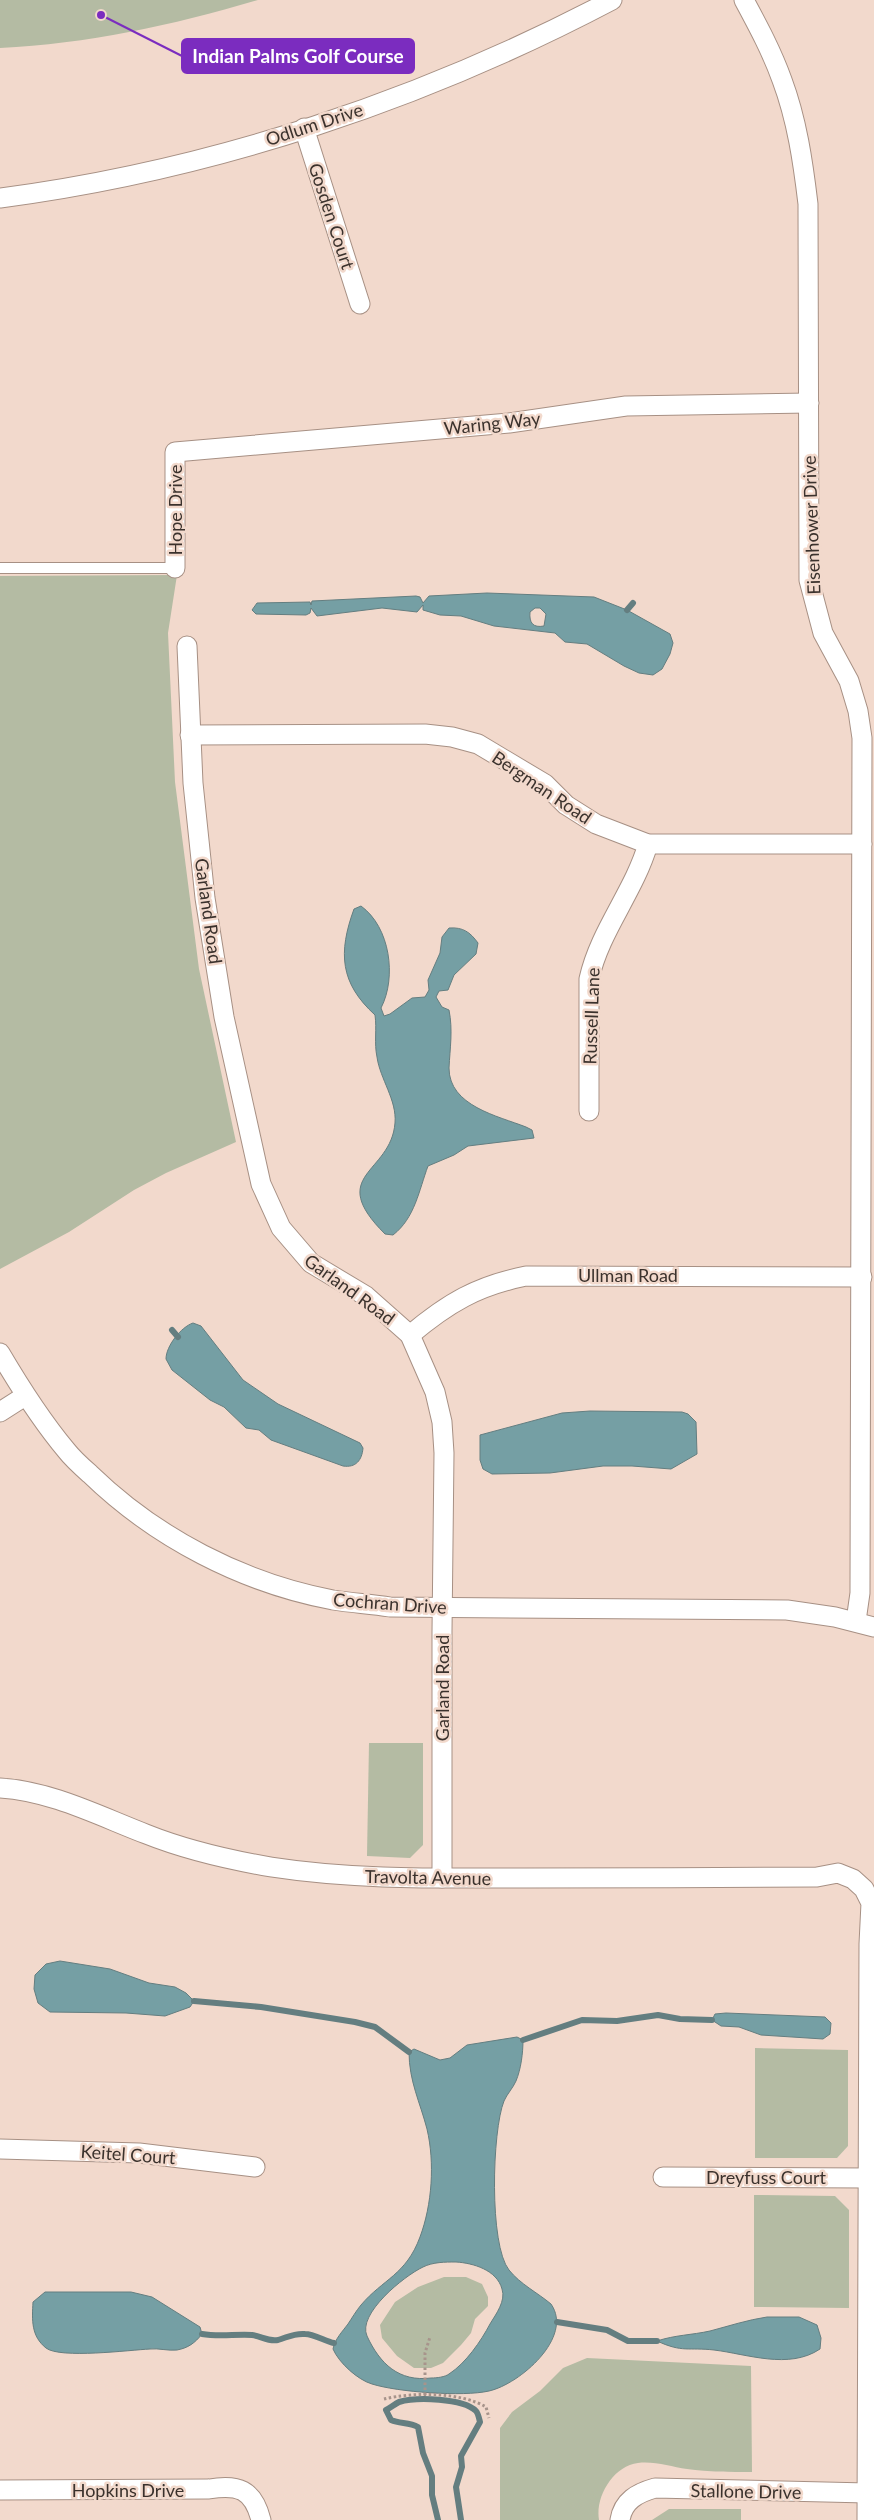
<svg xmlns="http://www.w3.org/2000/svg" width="874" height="2520" viewBox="0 0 874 2520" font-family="Lato,sans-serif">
  <rect width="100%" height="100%" fill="#f2d9cc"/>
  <!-- green -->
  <g fill="#b4bba3">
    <path d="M0,0H258C174,25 87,44 0,48Z"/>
    <path d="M177,575L168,633L175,782L199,969L236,1142L166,1173L134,1190L69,1232L0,1269V576Z"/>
    <path d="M369,1743H423V1845L410,1858L367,1856Z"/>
    <path d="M755,2048L848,2050V2146L837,2158H755Z"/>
    <path d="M754,2195L835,2196L849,2210V2308L754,2307Z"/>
    <path d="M444,2277H466L482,2284L488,2297V2306L475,2319L471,2333L461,2345L443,2363L431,2368H414L397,2356L382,2338L380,2325L395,2302L418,2287Z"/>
    <path d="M587,2358L751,2366L752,2472C730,2472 709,2472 687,2469C671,2467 655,2461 638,2463C613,2466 595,2497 599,2520H500V2428L512,2412L540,2391L563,2368Z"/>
    <path d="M669,2509H741V2520H652Z"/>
  </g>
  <!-- water -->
  <g fill="#759fa4" stroke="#647e80" fill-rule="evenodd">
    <path d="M487,593L594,597L627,610L670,634L673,643L670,654L662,669L653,675L639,673L624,666L587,644L565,642L555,633L494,626L461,616L440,615L423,610V605L417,612L382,608L317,616L311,608L310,613L306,615L256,614L252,610L257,603L310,602L311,605L312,601L416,596L420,597L423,603L429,596ZM535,608H540L546,614L544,626C533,628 529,623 530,612Z"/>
    <path d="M361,906C390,927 397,977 381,1008L384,1016L390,1014L412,998L425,997L429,990L428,980L440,953L442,937L449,928C463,927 470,932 478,943L476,954L454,975L448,990L439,991L436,997L442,1007L449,1010C453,1030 450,1048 449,1068C449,1106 498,1116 526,1127L532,1130L534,1138L468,1146L454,1155L428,1166C419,1190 415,1218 393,1235L385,1234C325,1174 391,1174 395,1123C397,1100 380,1079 377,1057C374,1043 377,1029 375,1015C340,983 338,953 354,909Z"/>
    <path d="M193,1323L201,1326L243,1380L278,1404L360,1443L363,1448C362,1460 356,1468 343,1466L271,1440L259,1430L246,1428L224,1407L210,1400L172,1370L166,1359C166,1346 181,1327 193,1323Z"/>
    <path d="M590,1411L682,1412L688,1414L696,1422L697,1454L671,1469L632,1466H603L550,1473L492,1474L483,1469L480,1460V1435L562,1413Z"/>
    <path d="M60,1961L110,1969L149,1983L175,1987L186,1993L194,2001L190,2007L165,2016L126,2013L50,2012L38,2003L34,1989L35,1975L46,1964Z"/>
    <path d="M726,2013L825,2017L831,2023L830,2034L823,2039L761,2035L739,2027L721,2026L712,2020L715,2014Z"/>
    <path d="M517,2037L523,2040C523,2053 521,2069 516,2081C513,2088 507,2094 504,2101C492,2131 489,2245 509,2270C520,2284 538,2293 551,2304C574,2337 520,2384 489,2391C463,2397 397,2392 372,2384C358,2380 339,2363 333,2349C335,2339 342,2332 348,2324C352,2318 356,2311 361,2305C383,2279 406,2275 420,2237C432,2205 435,2163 427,2129C420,2102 409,2081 409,2052L414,2049L440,2060L450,2058L467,2045ZM456,2262C473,2263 497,2270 502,2289C506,2301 496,2314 490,2324C481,2341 466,2363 449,2374C445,2377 437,2378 431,2378C399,2382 380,2364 367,2336C357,2314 404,2276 423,2267C433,2262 445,2262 456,2262Z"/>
    <path d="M45,2292H131L152,2297L200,2327L202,2334C195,2343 188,2348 177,2350C168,2351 158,2348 150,2349C130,2350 60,2359 46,2348C31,2336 32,2320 33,2302Z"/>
    <path d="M767,2317H799L817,2325L821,2338L820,2349C789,2370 747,2354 714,2350C688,2347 683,2353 657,2341C675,2335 692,2335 710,2331C729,2326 747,2320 767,2317Z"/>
  </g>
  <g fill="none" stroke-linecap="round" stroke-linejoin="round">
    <!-- stream -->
    <g stroke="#647e80" stroke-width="6">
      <path d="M627,610L633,603"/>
      <path d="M172,1330L178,1337"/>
      <path d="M194,2001L261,2007L355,2022L375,2027L409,2052"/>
      <path d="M523,2040L582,2020L617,2021L658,2015L680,2019L712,2020"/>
      <path d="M557,2322L607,2330L628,2341H657"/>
      <path d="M202,2334C219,2337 235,2334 252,2335C261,2336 268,2342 278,2340C288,2337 294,2333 305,2334C314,2334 325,2341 334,2343"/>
      <path d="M438,2520L432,2495V2476L423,2453L418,2427C409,2422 400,2424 391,2420L386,2410C390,2408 395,2404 399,2402C416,2397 463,2398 476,2411C478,2413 479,2418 480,2422L461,2456L462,2467L456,2487L461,2520"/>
    </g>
    <!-- service casing -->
    <g stroke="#a79084" stroke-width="12">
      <path id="service" d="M0,568H175"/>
    </g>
    <!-- minor casing -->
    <g stroke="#a79084" stroke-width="21">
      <g id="minor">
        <path d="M744,0C758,26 772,52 782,80C797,120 803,162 808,204L809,580L823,633L849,681L858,711L862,738L860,1593L856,1621"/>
        <path d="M304,128L360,304"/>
        <path d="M0,198C213,170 422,100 612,0"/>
        <path d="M175,568V452L509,423L626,406L809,403"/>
        <path d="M187,646L193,783L205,898L224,1017L261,1184L281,1228L311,1263L366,1296L410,1335L435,1392L442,1422L444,1453L442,1632V1878"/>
        <path d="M190,735L425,734L452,737L478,744L545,784L566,805L596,824L648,844H862"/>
        <path d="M589,1111V979C600,930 634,892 648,844"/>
        <path d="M410,1335C448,1303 477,1286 526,1276L862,1277"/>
        <path d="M0,1353C20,1387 41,1420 66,1450C73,1459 82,1467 90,1474C156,1538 243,1583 333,1600C352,1603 371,1604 390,1607L787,1610L835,1617L874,1627"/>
        <path d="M0,1412L25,1396"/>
        <path d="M0,1788C51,1791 99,1816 146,1834C186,1850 230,1860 271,1867C355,1880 440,1878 525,1878C622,1878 720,1878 817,1877L838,1873L853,1879L864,1889L871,1903L869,1944L867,2520"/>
        <path d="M0,2149L139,2153L255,2167"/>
        <path d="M663,2177L868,2178"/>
        <path d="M0,2490L209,2489C238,2484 253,2489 261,2520"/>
        <path d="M620,2520C623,2501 637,2493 655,2488L867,2493"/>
      </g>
    </g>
    <!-- path -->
    <g stroke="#a7948b" stroke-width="3" stroke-dasharray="2.5 2.5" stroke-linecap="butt">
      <path d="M425,2395V2353L430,2337"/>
      <path d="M384,2399C413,2392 461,2392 486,2407L489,2418"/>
    </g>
    <!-- service -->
    <use href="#service" stroke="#fff" stroke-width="10"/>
    <!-- minor -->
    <use href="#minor" stroke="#fff" stroke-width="19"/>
  </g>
  <g text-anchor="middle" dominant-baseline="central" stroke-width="5" stroke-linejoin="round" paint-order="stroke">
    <!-- street labels -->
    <g font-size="18" fill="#3b322d" stroke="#f2d9cc">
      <text transform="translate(314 124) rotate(-18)">Odlum Drive</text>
      <text transform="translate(332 216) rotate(72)">Gosden Court</text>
      <text transform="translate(492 423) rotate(-6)">Waring Way</text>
      <text transform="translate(175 510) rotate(-90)">Hope Drive</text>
      <text transform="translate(811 525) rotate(-92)">Eisenhower Drive</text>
      <text transform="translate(542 787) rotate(34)">Bergman Road</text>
      <text transform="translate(209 911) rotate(82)">Garland Road</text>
      <text transform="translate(591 1016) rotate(-88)">Russell Lane</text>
      <text x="628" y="1275">Ullman Road</text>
      <text transform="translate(350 1289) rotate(36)">Garland Road</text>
      <text transform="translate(390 1603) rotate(4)">Cochran Drive</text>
      <text transform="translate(442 1688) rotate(-90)">Garland Road</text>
      <text transform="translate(428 1877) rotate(1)">Travolta Avenue</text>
      <text transform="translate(128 2154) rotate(4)">Keitel Court</text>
      <text x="766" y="2177">Dreyfuss Court</text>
      <text x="128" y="2490">Hopkins Drive</text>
      <text transform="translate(746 2491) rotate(1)">Stallone Drive</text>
    </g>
  </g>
  <!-- callouts -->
  <path fill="none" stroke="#7b2cbf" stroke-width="2" d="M101 15L182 56"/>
  <circle fill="#7b2cbf" stroke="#f2d9cc" stroke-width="2" cx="101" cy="15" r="5"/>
  <rect fill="#7b2cbf" stroke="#7b2cbf" stroke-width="2" x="182" y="39" width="232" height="34" rx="5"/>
  <g font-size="19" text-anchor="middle" font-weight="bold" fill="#fff">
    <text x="298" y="63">Indian Palms Golf Course</text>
  </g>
</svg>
